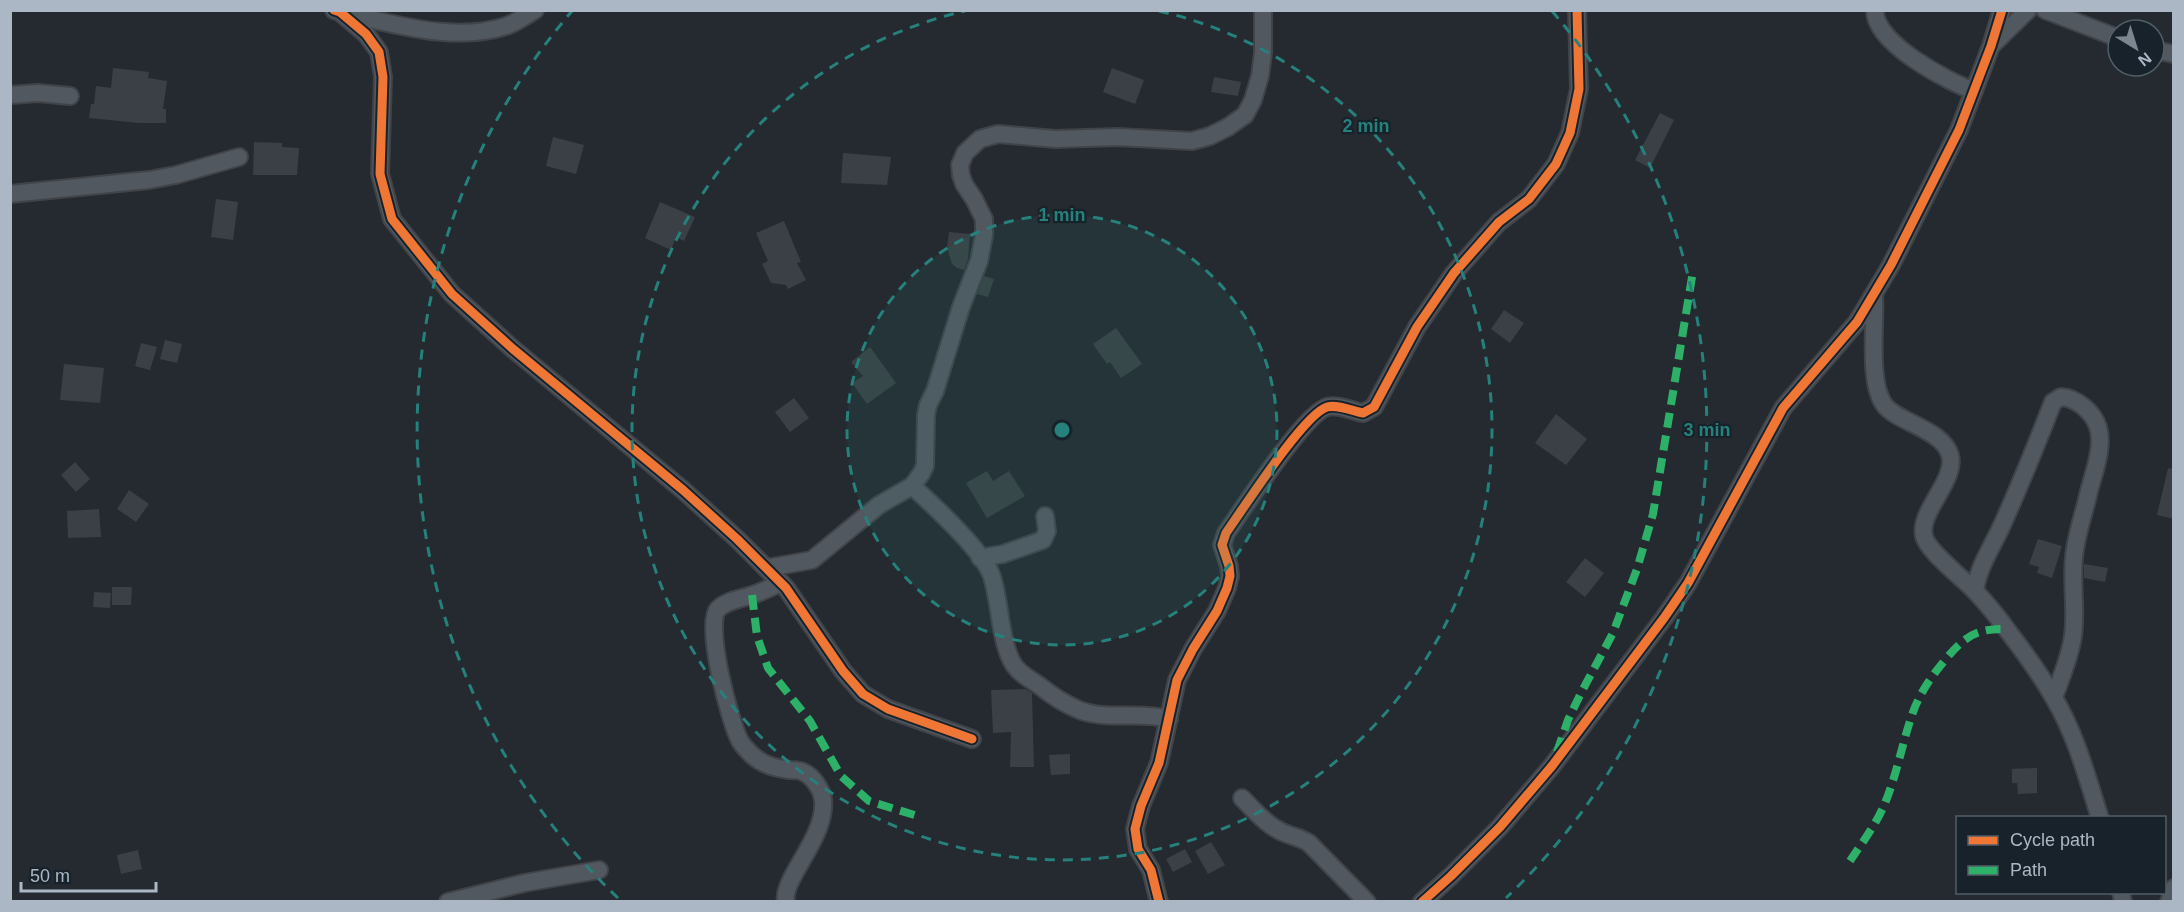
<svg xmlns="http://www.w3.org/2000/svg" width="2184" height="912" viewBox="0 0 2184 912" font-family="Helvetica,sans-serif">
  <rect width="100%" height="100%" fill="#242a30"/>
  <!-- building -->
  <g fill="#3a4045">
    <path d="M113,68L149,72L148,78L167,81L163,109H166V123H139L89,118L91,104H94L96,86L111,88Z"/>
    <path d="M1112,68L1144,80L1135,104L1103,92Z"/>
    <path d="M1214,77L1241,82L1238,96L1211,92Z"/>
    <path d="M1660,113L1674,120L1650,168L1635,160Z"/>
    <path d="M553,137L584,145L576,174L546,166Z"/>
    <path d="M254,142L282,143V147L299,148L297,175H253Z"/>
    <path d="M843,153L891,157L887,185L841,183Z"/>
    <path d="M216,199L238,202L233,240L211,237Z"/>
    <path d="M660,202L695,217L684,241L676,237L671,250L645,238Z"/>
    <path d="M784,221L801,262L797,263L806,280L788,289L786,285L771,283L762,264L768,261L756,233Z"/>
    <path d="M949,232L970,234L968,259L964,270L957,268L952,264L947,247Z"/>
    <path d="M984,276L994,279L988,297L977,294Z"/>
    <path d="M1504,310L1524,323L1510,343L1491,329Z"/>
    <path d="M1116,328L1142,364L1121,378L1110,362L1107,364L1093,344Z"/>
    <path d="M165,340L182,344L177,363L160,359Z"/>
    <path d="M141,343L157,347L150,370L135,366Z"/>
    <path d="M870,347L896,383L867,404L852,383L863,376L851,362Z"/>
    <path d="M64,364L104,368L100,403L60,400Z"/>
    <path d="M794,398L809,418L790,432L775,412Z"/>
    <path d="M1556,414L1587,439L1566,465L1535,443Z"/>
    <path d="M75,462L90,479L76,492L61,475Z"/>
    <path d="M2168,468L2174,469V519L2157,515Z"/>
    <path d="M987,471L993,481L1009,471L1025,496L987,518L966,483Z"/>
    <path d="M129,490L149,504L136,522L117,509Z"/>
    <path d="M99,509L101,537L68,538L67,511Z"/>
    <path d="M2038,539L2062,546L2052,578L2037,573L2039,567L2029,564Z"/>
    <path d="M1585,558L1604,573L1585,597L1566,582Z"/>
    <path d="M2084,564L2108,568L2105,582L2084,578Z"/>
    <path d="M112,587H132L131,605H112Z"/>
    <path d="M94,592L111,593L110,608L93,607Z"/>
    <path d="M1025,689L1032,693L1034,767H1010L1011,732L993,733L991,690Z"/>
    <path d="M1070,754V774L1051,775L1049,755Z"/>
    <path d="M2037,768V793L2018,794L2017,783H2012V769Z"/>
    <path d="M1211,842L1225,865L1208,874L1195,851Z"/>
    <path d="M1185,849L1192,862L1173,872L1166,859Z"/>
    <path d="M138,850L142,869L121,874L117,855Z"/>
  </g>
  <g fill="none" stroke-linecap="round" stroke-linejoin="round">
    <!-- minor casing -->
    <g stroke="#404449" stroke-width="20">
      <g id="minor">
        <path d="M334,10L340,12L366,34L379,52L383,77L380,174L392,219L452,294L513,349L683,490L737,539L786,588L843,671L863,694L888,709L972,739"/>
        <path d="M1875,10C1874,43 1947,81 1974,91"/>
        <path d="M2045,10L2118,38"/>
        <path d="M344,13C395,24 454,43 506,26C516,23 525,16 535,10"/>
        <path d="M1992,45L2028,10"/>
        <path d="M2154,50L2174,54"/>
        <path d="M10,95L38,93L70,96"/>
        <path d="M10,194L149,180L176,175L239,157"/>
        <path d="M1874,295C1876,323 1868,379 1883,403C1894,422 1942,428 1950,455C1957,480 1918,512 1924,536C1927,551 1964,579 1976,592C1987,604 1998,617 2008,631C2024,652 2041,675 2054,698C2076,735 2087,777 2100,818"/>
        <path d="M912,486C933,505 981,549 991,574C1001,599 999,651 1018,670C1024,676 1033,681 1040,686C1051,695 1065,704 1079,710C1108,721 1140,711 1169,719"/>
        <path d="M980,558L1003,554L1043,540L1047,531L1045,516"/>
        <path d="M767,568L812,560L879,505L912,486L921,474L925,466L926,415L928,405L935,391L961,307L979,261L984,235V219L974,199L964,184L961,175L960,165L965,153L980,139L998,134L1055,139L1118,137L1192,141L1210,136L1228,127L1245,115L1253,100L1260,76L1263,53V10"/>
        <path d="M781,583C771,587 762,592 752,595C741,599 727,600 718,609C704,624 730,723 740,741C743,746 748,751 752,755C763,765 775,768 790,770C794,770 800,770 803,772C813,776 822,790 823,800C827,837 781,879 786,902"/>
        <path d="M1975,591C1978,566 1993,546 2003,523C2021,483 2037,443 2053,402L2061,397C2077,398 2093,412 2098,427C2104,446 2094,472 2089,491C2085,510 2078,529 2075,549C2070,578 2077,607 2073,636C2070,657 2061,678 2054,697"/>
        <path d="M1242,798C1255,811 1269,828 1287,834C1295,837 1301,838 1309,843L1367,902"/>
        <path d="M2121,892L2123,902"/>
        <path d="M448,902L524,883L599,870"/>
        <path d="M1159,902L1151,870L1138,849L1135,829L1141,806L1159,763L1177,680L1193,649L1217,611L1227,588L1230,576L1229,566L1222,545L1226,533C1243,509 1304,414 1327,407C1338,404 1352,411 1363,413L1374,407L1417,327L1454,273L1499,222L1529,199L1556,164L1570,133L1579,89L1577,10"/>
        <path d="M1422,902L1451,876L1500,827L1552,766L1664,618L1688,583L1783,408L1857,322L1891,265L1959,130L1991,46L2002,10"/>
        <path d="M2169,902L2174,888"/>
      </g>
    </g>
    <!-- minor -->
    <use href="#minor" stroke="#525860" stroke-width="16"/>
    <!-- quiet -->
    <g stroke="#2db169" stroke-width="8" stroke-dasharray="15 8" stroke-linecap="butt">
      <path d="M752,595L757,636L768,668L810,721L841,776L869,801L921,817"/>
      <path d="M1557,752L1568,720L1581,693L1613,633L1637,569L1653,514L1693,271"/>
      <path d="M1850,861C1862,843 1877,823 1885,803C1897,774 1902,744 1912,715C1919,694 1931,677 1945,660C1964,637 1976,628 2007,629"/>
    </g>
    <!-- cycleway casing -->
    <g stroke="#17222b" stroke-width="13">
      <g id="cycleway">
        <path d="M334,10L340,12L366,34L379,52L383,77L380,174L392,219L452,294L513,349L683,490L737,539L786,588L843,671L863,694L888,709L972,739"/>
        <path d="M1159,902L1151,870L1138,849L1135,829L1141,806L1159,763L1177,680L1193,649L1217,611L1227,588L1230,576L1229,566L1222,545L1226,533C1243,509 1304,414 1327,407C1338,404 1352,411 1363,413L1374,407L1417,327L1454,273L1499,222L1529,199L1556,164L1570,133L1579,89L1577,10"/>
        <path d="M1422,902L1451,876L1500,827L1552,766L1664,618L1688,583L1783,408L1857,322L1891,265L1959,130L1991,46L2002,10"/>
      </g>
    </g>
    <!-- cycleway -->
    <use href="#cycleway" stroke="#f07635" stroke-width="9"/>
  </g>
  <!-- distance rings -->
  <circle cx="1062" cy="430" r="215" fill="#26807b" fill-opacity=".12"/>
  <g fill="none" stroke="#26807b" stroke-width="3" stroke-dasharray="10 8">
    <circle cx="1062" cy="430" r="215"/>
    <path d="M1159 11A430 430 0 1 1 965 11"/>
    <path d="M618 898A645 645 0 0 1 572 11M1552 11A645 645 0 0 1 1506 898"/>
  </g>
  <circle cx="1062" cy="430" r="9" fill="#26807b" stroke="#17222b" stroke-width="3"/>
  <g font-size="18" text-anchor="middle" font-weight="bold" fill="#26807b" stroke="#17222b" stroke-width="4.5" stroke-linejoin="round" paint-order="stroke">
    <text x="1366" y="132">2 min</text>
    <text x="1062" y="221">1 min</text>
    <text x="1707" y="436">3 min</text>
  </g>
  <!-- border -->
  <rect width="2184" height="912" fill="none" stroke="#abb7c4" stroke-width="24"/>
  <!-- legend -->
  <rect x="1956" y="816" width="210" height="78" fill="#17222b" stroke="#525e68" stroke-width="1.5"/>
  <rect x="1968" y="836" width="30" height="9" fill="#f07635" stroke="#525e68" stroke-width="1.5"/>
  <text x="2010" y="846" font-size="18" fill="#abb7c4">Cycle path</text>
  <rect x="1968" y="866" width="30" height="9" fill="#2db169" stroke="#525e68" stroke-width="1.5"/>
  <text x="2010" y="876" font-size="18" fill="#abb7c4">Path</text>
  <!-- north arrow -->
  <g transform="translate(2136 48) rotate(142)"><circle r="28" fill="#17222b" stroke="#525e68" stroke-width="1.5"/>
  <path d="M0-4.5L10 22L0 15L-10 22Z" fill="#7c8690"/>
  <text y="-9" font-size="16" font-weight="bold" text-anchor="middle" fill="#abb7c4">N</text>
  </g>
  <!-- scale -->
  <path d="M21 882v9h135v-9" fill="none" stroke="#abb7c4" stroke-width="3"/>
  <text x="30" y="882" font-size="18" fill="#abb7c4" stroke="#17222b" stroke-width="4.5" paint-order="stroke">50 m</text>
</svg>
